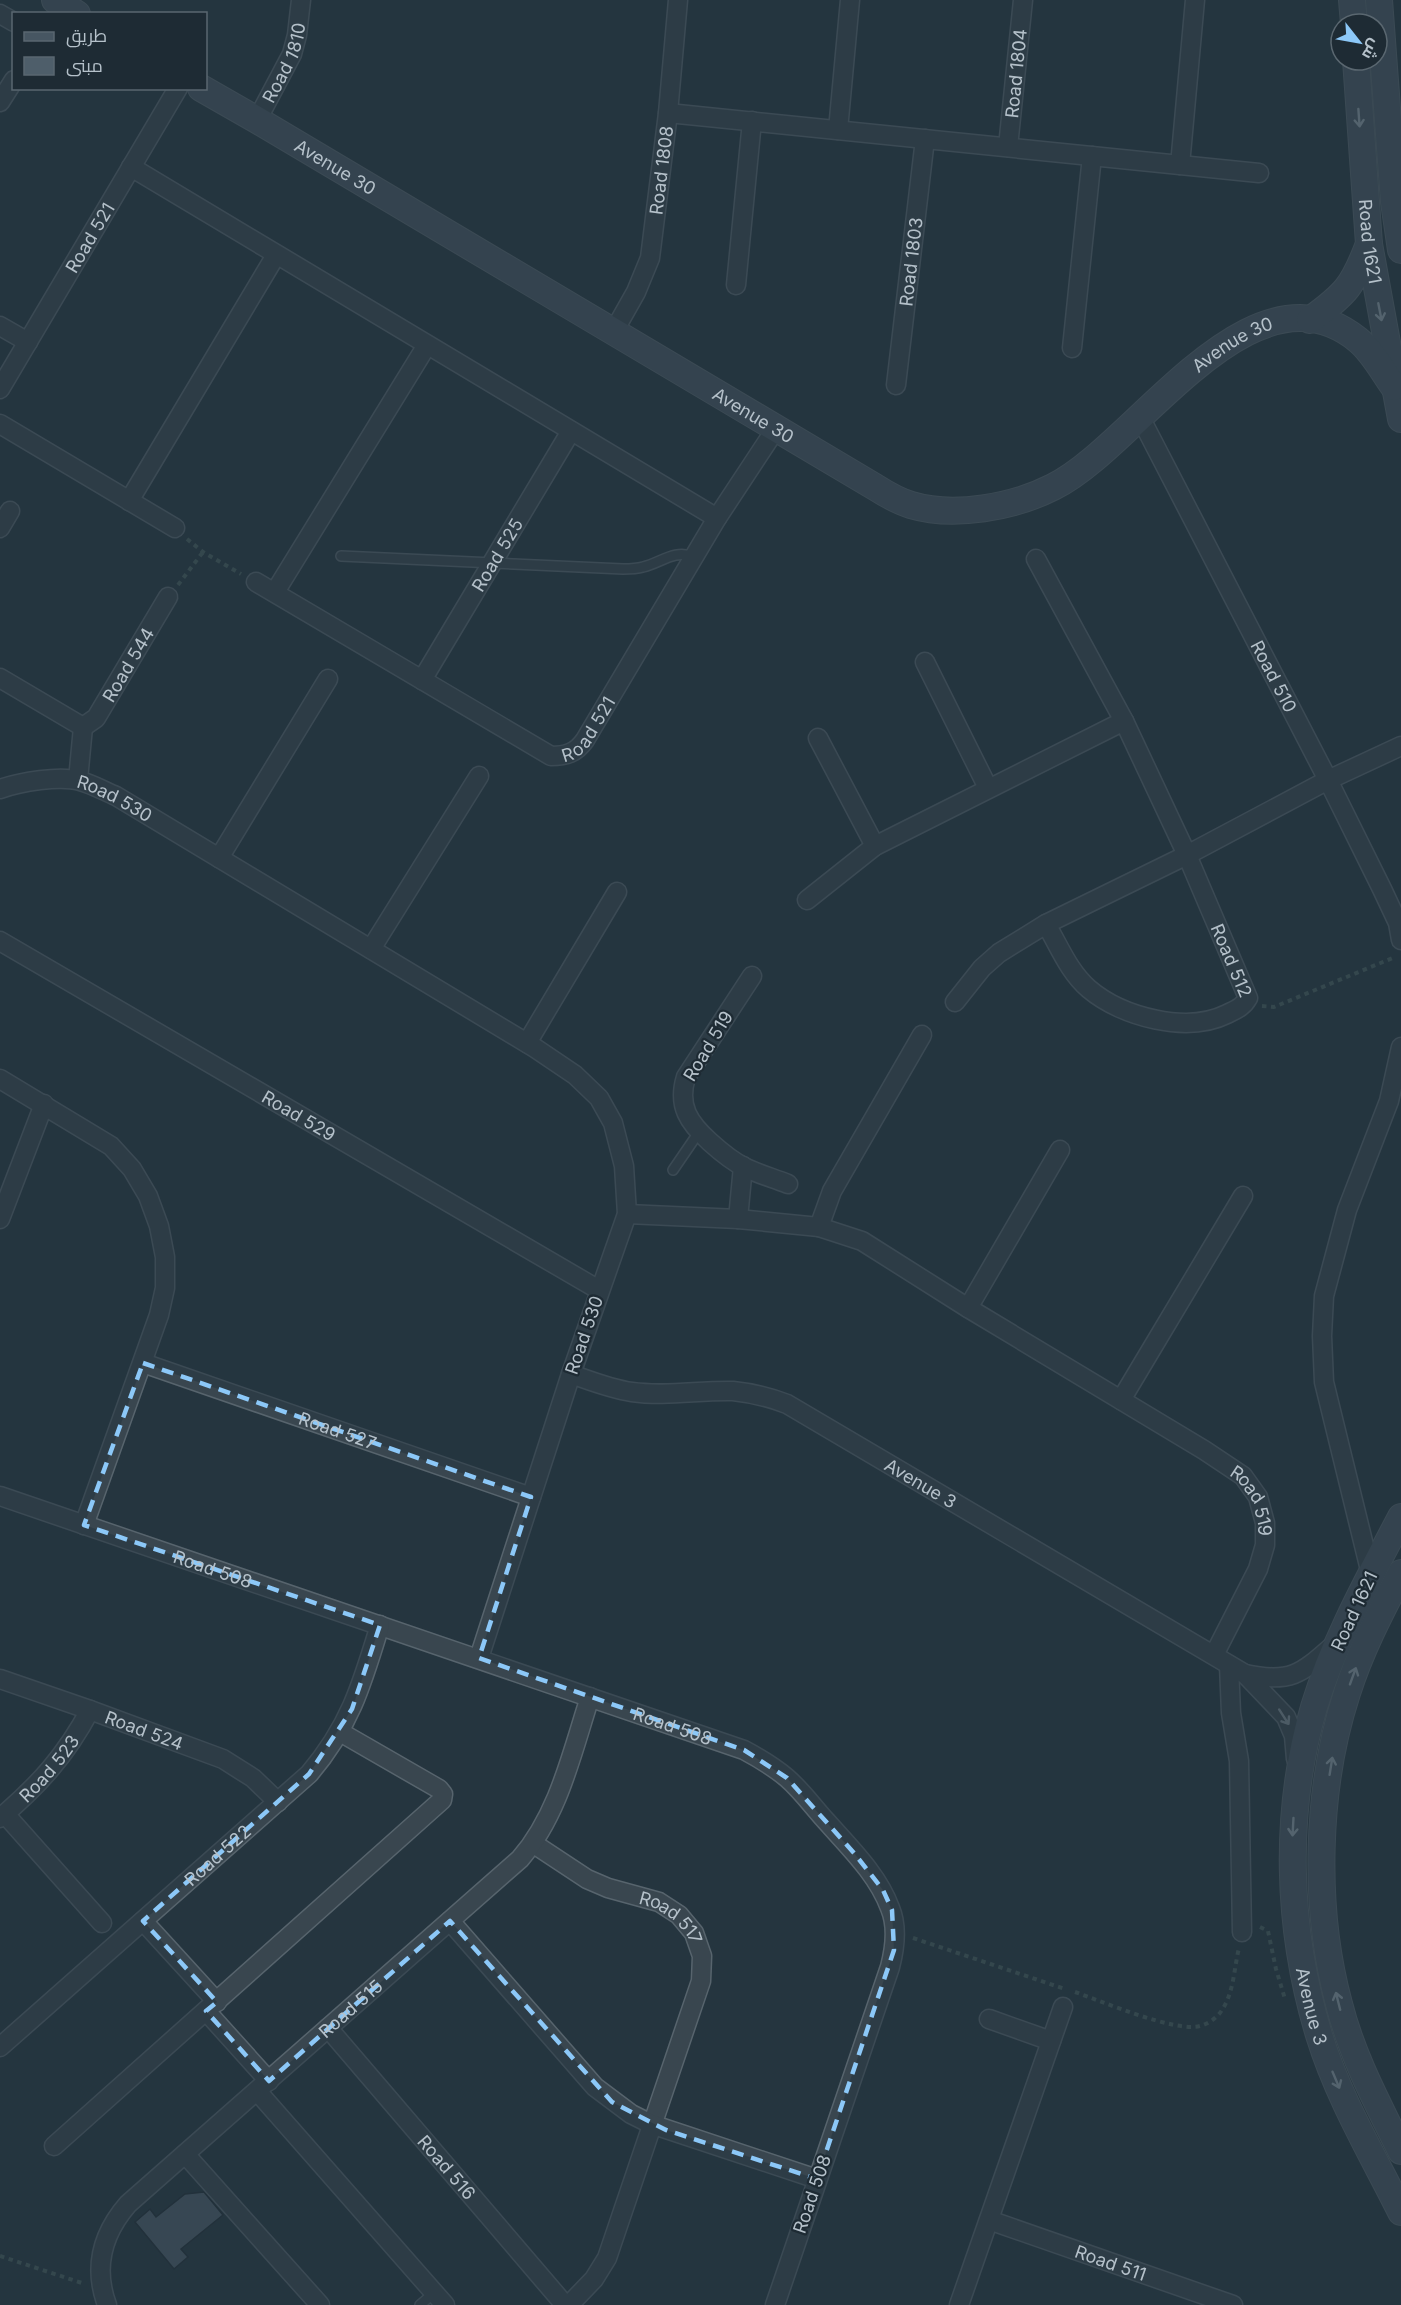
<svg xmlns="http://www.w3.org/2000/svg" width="1401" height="2305" viewBox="0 0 1401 2305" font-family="Inter,Cairo,sans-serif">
  <rect width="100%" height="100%" fill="#25353f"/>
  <!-- building -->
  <path fill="#4e5e6a" stroke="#202d36" stroke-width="1.5" d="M204,2192L223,2215L181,2249L188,2257L174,2269L135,2222L150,2209L156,2217L185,2194Z"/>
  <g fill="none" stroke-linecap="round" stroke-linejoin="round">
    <!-- lane casing -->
    <g stroke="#57646d" stroke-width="12">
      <g id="lane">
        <path d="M341,556L623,569C630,569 636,569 643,567C661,563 674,549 694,557"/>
        <path d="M673,1170L699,1132"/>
        <path d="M420,2305L434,2293"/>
      </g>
    </g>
    <!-- street casing -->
    <g stroke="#57646d" stroke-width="21">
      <g id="street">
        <path d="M0,14L14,22"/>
        <path d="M0,102L14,80"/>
        <path d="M668,113L1259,173"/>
        <path id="s1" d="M257,120L292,54L297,35L301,0"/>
        <path d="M838,130L850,0"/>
        <path id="s2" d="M1008,147L1023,0"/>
        <path d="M1180,165L1195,0"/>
        <path d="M131,167L717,518"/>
        <path d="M736,285L752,121"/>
        <path d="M0,326L28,342"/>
        <path id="s3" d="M614,331L636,292L650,258L668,113L678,0"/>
        <path d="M1072,348L1092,156"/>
        <path id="s4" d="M896,385L925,139"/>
        <path id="s5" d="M0,389L178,88"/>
        <path id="s6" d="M1140,417L1328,780L1382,889L1398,923L1401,940"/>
        <path d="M0,424L175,528"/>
        <path d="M129,501L276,255"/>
        <path d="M0,528L10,511"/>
        <path id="s7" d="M1036,559L1124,721L1187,855L1248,998C1243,1007 1237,1009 1227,1014C1187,1034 1122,1017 1089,989C1069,972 1059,946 1046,924"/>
        <path id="s8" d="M256,582L551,756C566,756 576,753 585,740L717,518L777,427"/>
        <path d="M275,592L427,345"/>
        <path d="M925,662L988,788"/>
        <path d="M0,678L83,727L78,780"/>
        <path id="s9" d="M422,680L571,431"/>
        <path id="s10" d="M83,727L96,718L168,597"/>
        <path d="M818,738L875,846"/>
        <path id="s11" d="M0,789C20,782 60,775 80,781C92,784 104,791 116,796L535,1048L575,1075L599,1098L613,1123L624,1166L627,1214L571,1374L479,1658"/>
        <path d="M219,858L328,679"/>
        <path d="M807,900L875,846L1124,721"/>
        <path id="s12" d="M0,941L599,1290"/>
        <path d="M371,949L479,776"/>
        <path d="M752,976L686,1077C677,1106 689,1123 710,1142C720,1151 732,1161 744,1167C758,1174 773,1178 788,1184"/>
        <path d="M955,1002L982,968L999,953L1046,924L1187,855L1328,780L1401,746"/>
        <path d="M527,1043L617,892"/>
        <path d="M0,1079L111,1146L132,1169L148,1196L159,1226L165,1257V1288L159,1315L84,1525"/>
        <path id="s13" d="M627,1214L738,1219L819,1227L862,1241L968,1308L1204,1450L1243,1476L1258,1497L1265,1523V1545L1258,1569L1214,1655"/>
        <path d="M0,1219L44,1104"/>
        <path d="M738,1219L743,1166"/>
        <path d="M819,1227L832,1191L922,1035"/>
        <path d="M968,1308L1060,1150"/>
        <path id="s14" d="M143,1363L531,1497"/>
        <path id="s15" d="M571,1374C591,1381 611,1389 632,1392C666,1397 700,1390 733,1391C752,1393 769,1397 787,1404L1245,1674L1286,1717L1294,1736L1296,1759"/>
        <path d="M1121,1400L1243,1196"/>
        <path id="s16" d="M0,1496L744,1750C759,1758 774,1767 787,1778C802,1791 814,1808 827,1822C850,1848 878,1875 890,1908C898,1927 895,1948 890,1967L775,2305"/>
        <path d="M1371,1574L1324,1382L1322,1336L1324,1296L1347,1210L1389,1101L1401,1047"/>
        <path d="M1229,1665L1231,1713L1239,1761L1242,1932"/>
        <path d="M1245,1674C1292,1684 1302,1673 1336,1643"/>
        <path id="s17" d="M0,1679L90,1710L223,1759L253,1778L278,1802"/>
        <path d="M5,1814L102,1923"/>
        <path id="s18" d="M0,1818C39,1785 66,1755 90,1710"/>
        <path id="s19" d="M534,1844L587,1879L608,1888L659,1902L679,1915L694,1933L702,1956L701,1981L607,2258L594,2279L569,2305"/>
        <path d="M143,1921L217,2002"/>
        <path d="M450,1921L595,2087L631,2114L651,2124L817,2179"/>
        <path d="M206,2011L269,2081"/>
        <path d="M989,2019L1051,2041"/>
        <path id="s20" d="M328,2028L565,2305"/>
        <path id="s21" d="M0,2047L309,1774C350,1726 362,1684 380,1625"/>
        <path d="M257,2091L445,2305"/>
        <path d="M54,2146L442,1800L443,1794L439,1789L340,1732"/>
        <path d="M185,2154L320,2305"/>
        <path id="s22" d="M989,2220L1233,2305"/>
        <path id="s23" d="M107,2305C93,2267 102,2234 128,2204L520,1859C559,1814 572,1752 590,1697"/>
        <path d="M959,2305L1063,2007"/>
      </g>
    </g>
    <!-- secondary casing -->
    <g stroke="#57646d" stroke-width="28">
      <g id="secondary">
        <path d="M55,0L77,14"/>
        <path d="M1352,0L1354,24"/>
        <path d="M1379,0L1394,202L1401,250"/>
        <path id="s24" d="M1356,60L1369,244L1401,419"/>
        <path id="s25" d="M201,88L257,120L875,487C886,494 898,501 911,505C954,518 1014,507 1053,487C1137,446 1251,254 1358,340C1373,352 1383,372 1394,387"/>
        <path d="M1310,320C1346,294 1353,286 1369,244"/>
        <path id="s26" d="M1401,1517C1369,1578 1334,1641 1314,1707C1283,1814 1287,1929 1319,2035C1338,2097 1372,2154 1401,2212"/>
        <path d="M1401,1573C1381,1611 1360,1652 1347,1693C1316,1788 1313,1908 1339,2004C1352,2056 1378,2104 1401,2151"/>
      </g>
    </g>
    <!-- path -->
    <g stroke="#475e5d" stroke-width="4" stroke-dasharray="4.5 4.5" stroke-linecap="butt">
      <path d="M187,539L203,552L241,574"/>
      <path d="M178,585L203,552"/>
      <path d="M1262,1006L1274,1007L1395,957"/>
      <path d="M1260,1927L1268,1931L1276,1969L1285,1999"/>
      <path d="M913,1938L1065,1989"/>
      <path d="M1075,1992C1101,2001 1176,2033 1200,2026C1208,2024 1217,2018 1222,2010C1234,1992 1234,1968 1239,1948"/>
      <path d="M0,2256L85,2284"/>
    </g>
    <!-- lane -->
    <use href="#lane" stroke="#39464f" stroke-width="9"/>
    <!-- street -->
    <use href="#street" stroke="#39464f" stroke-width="18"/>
    <!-- secondary -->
    <use href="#secondary" stroke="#475662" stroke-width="26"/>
  </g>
  <!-- one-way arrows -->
  <defs><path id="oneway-shaft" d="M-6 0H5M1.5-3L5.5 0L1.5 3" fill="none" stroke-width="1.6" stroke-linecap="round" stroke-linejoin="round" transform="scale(1.5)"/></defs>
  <g stroke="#8e9ca6">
    <use href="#oneway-shaft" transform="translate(1359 118) rotate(86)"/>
    <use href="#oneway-shaft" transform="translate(1380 312) rotate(79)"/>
    <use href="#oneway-shaft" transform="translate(1353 1676) rotate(-70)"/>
    <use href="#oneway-shaft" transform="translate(1331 1766) rotate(-81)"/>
    <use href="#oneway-shaft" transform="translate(1293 1827) rotate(93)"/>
    <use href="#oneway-shaft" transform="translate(1338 2001) rotate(-104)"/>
    <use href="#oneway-shaft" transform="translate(1336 2080) rotate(67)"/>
  </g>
  <use stroke="#7d8a93" href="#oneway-shaft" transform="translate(1284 1717) rotate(57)"/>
  <!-- marked area -->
  <path d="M0 0H1401V2305H0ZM143,1363L531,1497L479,1658L744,1750L787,1778L854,1853L883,1890L892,1910L894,1950L817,2179L666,2130L612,2102L450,1921L269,2081L206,2011L217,2002L143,1921L309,1774L352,1709L380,1625L84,1525Z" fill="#25353f" fill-opacity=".55" fill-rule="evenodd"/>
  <path fill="none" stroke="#8cc8f8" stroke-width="4.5" stroke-dasharray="12 8" stroke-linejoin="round" d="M143,1363L531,1497L479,1658L744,1750L787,1778L854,1853L883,1890L892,1910L894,1950L817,2179L666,2130L612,2102L450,1921L269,2081L206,2011L217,2002L143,1921L309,1774L352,1709L380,1625L84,1525Z"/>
  <g text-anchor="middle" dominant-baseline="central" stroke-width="4.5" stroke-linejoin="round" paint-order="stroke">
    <!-- street labels -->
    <g font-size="18" fill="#b5c1ca" stroke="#1e2b34">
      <text stroke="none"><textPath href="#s1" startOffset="64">Road 1810</textPath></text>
      <text stroke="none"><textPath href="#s2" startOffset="74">Road 1804</textPath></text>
      <text stroke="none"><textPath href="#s25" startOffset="156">Avenue 30</textPath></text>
      <text stroke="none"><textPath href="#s3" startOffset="170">Road 1808</textPath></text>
      <text stroke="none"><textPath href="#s5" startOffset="176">Road 521</textPath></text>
      <text stroke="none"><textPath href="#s24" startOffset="182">Road 1621</textPath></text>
      <text stroke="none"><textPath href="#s4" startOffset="124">Road 1803</textPath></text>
      <text stroke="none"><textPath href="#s25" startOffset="1200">Avenue 30</textPath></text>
      <text stroke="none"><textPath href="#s25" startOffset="642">Avenue 30</textPath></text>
      <text stroke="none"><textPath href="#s9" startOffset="146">Road 525</textPath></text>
      <text stroke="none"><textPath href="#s10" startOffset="78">Road 544</textPath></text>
      <text stroke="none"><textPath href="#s6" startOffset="292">Road 510</textPath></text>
      <text stroke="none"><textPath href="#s8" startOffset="392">Road 521</textPath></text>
      <text stroke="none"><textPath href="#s11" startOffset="120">Road 530</textPath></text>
      <text stroke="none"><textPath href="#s7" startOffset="447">Road 512</textPath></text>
      <text transform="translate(708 1046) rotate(-59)">Road 519</text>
      <text stroke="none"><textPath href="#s12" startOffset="346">Road 529</textPath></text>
      <text transform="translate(584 1335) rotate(-71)">Road 530</text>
      <text stroke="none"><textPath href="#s14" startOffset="206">Road 527</textPath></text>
      <text stroke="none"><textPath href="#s15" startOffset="376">Avenue 3</textPath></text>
      <text stroke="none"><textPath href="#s13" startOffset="712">Road 519</textPath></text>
      <text stroke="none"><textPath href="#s16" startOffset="225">Road 508</textPath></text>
      <text transform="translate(1354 1611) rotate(-65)">Road 1621</text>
      <text stroke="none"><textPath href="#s16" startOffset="711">Road 508</textPath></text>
      <text stroke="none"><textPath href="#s17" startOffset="153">Road 524</textPath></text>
      <text stroke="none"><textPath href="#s18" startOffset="70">Road 523</textPath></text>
      <text stroke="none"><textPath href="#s21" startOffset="290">Road 522</textPath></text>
      <text stroke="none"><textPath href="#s19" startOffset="158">Road 517</textPath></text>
      <text stroke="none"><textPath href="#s26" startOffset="512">Avenue 3</textPath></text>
      <text stroke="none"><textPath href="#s23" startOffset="405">Road 515</textPath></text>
      <text stroke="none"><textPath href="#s20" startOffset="183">Road 516</textPath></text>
      <text transform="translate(812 2194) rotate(-71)">Road 508</text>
      <text stroke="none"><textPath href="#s22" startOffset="129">Road 511</textPath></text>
    </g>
  </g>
  <!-- legend -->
  <rect x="12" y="12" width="195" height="78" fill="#1e2b34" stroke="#5a6770" stroke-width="1.5"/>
  <rect x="24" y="32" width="30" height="9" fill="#475662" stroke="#5a6770" stroke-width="1.5"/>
  <text x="66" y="42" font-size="18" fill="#b5c1ca">طريق</text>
  <rect x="24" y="57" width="30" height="18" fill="#4e5e6a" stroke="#5a6770" stroke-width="1.5"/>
  <text x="66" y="72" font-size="18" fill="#b5c1ca">مبنى</text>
  <!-- north arrow -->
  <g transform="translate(1359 42) rotate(121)"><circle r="28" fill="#1e2b34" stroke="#5a6770" stroke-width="1.5"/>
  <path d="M0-4.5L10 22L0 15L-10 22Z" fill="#8cc8f8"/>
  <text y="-9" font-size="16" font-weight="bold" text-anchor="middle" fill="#b5c1ca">ش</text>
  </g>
</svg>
